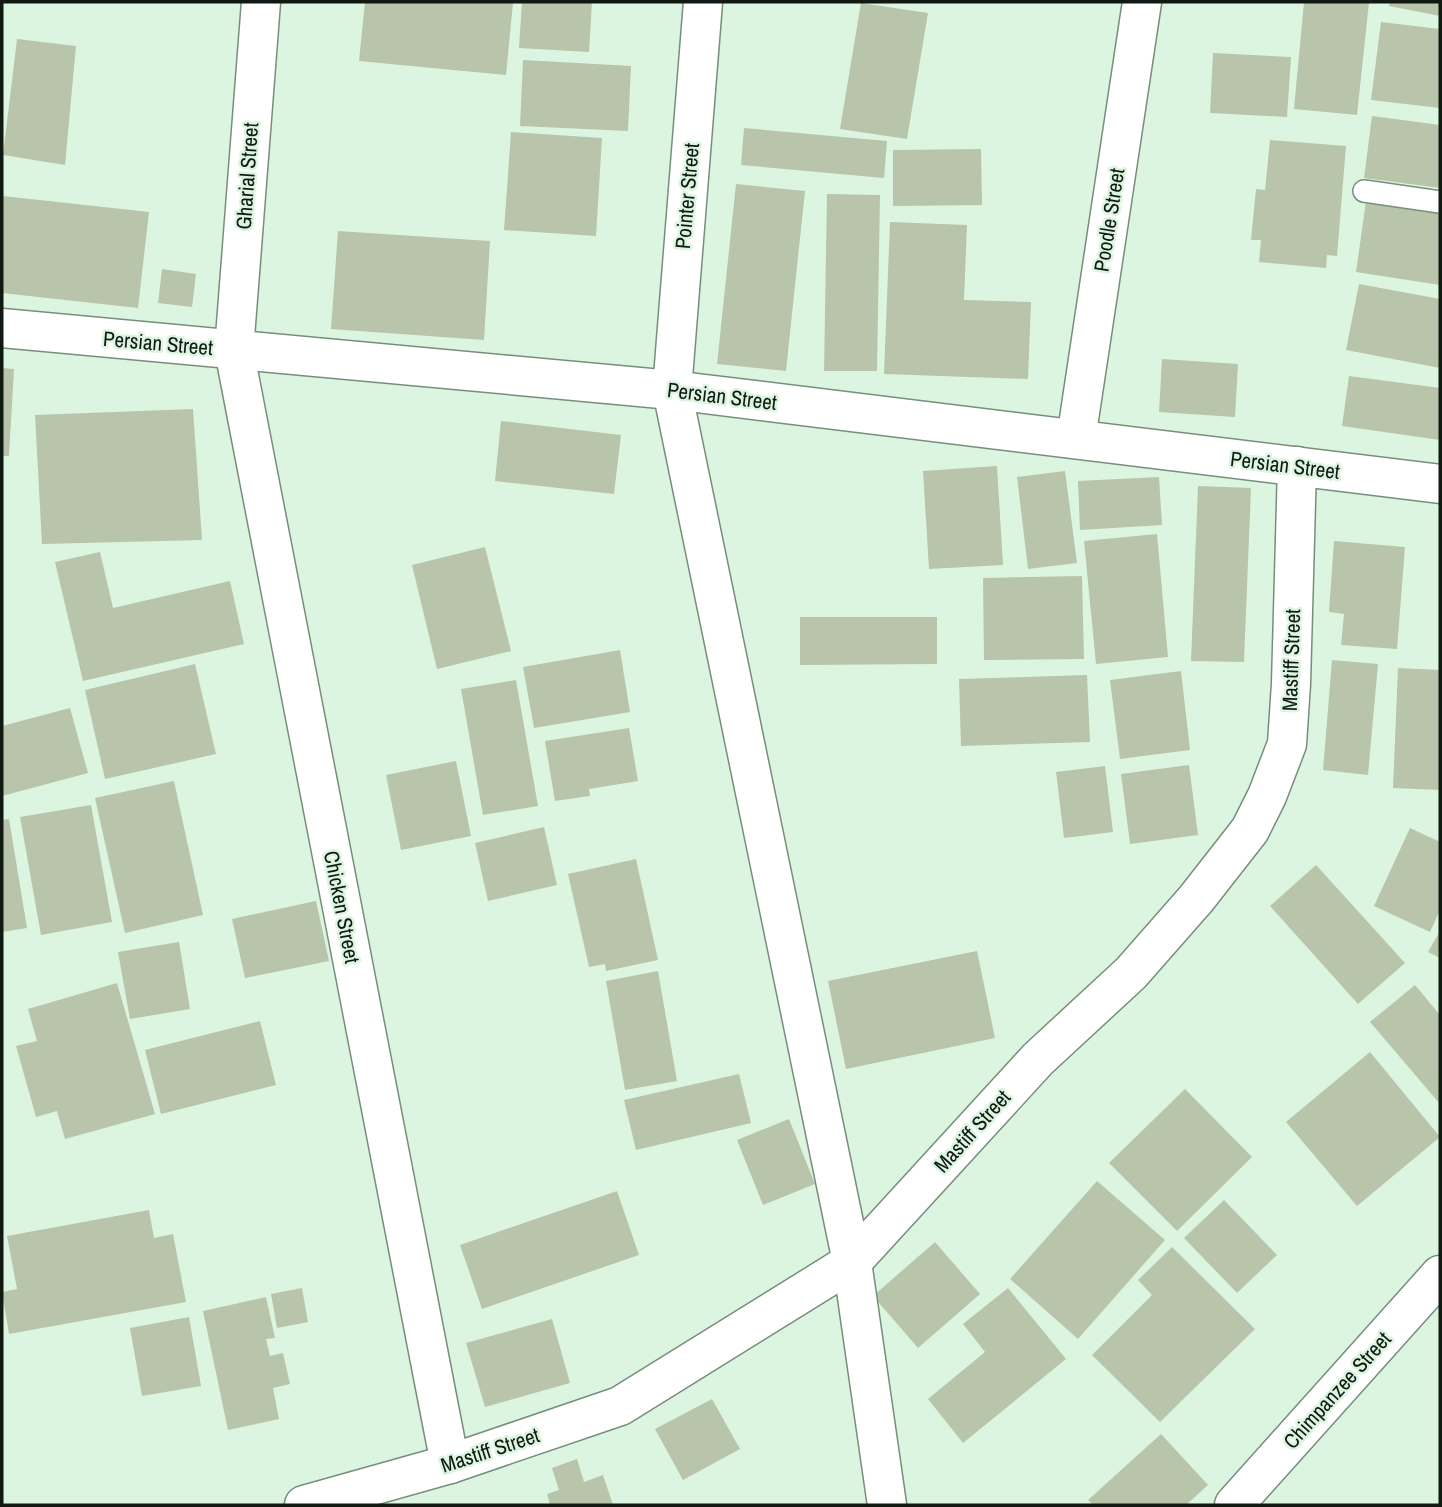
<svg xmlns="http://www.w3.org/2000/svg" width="1442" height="1507" viewBox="0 0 1442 1507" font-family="'Archivo Narrow',sans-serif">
  <rect width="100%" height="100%" fill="#dcf5e0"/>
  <!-- building -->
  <g fill="#b8c5ab">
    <path d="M365,2L513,3L506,75L359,61Z"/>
    <path d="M522,2H592L589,52L519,48Z"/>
    <path d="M1304,2H1369L1357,115L1294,109Z"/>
    <path d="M1390,2H1440V16L1389,6Z"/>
    <path d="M861,3L928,13L907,139L840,129Z"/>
    <path d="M1381,22L1440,29V108L1371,100Z"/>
    <path d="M17,39L76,46L65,165L3,155Z"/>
    <path d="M1213,53L1291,57L1287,117L1210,113Z"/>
    <path d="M523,60L631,66L628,131L520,126Z"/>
    <path d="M1372,116L1440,125V188L1364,178Z"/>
    <path d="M744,128L887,141L884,178L741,165Z"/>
    <path d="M511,132L602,138L596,236L504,230Z"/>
    <path d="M1270,140L1346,146L1337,256L1327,255L1326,268L1259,262L1261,240H1251L1256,189L1265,190Z"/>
    <path d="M981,149L982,205L893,206V150Z"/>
    <path d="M736,184L805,191L786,371L717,364Z"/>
    <path d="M827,194L880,195L877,371H824Z"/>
    <path d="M3,196L149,212L138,308L2,293Z"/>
    <path d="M1366,201L1440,212V285L1356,272Z"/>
    <path d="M890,222L967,225L964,300L1031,302L1028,379L884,374Z"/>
    <path d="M338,231L490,241L484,340L331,329Z"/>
    <path d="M162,269L196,274L192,307L158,303Z"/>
    <path d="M1359,284L1440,299V368L1346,350Z"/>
    <path d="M1162,359L1238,364L1235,417L1159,412Z"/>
    <path d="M2,368L14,369L9,456H2Z"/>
    <path d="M1349,376L1440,388V440L1342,426Z"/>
    <path d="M193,409L202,540L42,544L35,415Z"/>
    <path d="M501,421L621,435L614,494L495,481Z"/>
    <path d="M997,466L1003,565L929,569L923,471Z"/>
    <path d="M1065,471L1077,563L1028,569L1017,477Z"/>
    <path d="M1159,477L1162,525L1080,530L1078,481Z"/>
    <path d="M1198,486L1251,488L1244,662L1191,661Z"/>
    <path d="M1157,534L1168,657L1096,664L1084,541Z"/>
    <path d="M1334,541L1405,547L1397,649L1341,645L1344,614L1329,612Z"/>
    <path d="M485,547L511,651L437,669L412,565Z"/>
    <path d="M100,552L113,608L230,581L244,644L83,681L55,562Z"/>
    <path d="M1082,576L1084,659L984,660L983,578Z"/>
    <path d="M800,617H937V664L800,665Z"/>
    <path d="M620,650L630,712L534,728L523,667Z"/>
    <path d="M1332,660L1378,664L1368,775L1323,770Z"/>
    <path d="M195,664L216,754L105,779L85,690Z"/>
    <path d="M1398,668L1440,670V790L1393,788Z"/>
    <path d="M1181,671L1190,750L1120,759L1110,680Z"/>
    <path d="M1087,675L1090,742L961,746L959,679Z"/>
    <path d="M516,680L538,806L483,815L461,689Z"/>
    <path d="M70,708L88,773L2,796V726Z"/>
    <path d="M629,728L638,781L589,789L590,796L555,801L545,741Z"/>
    <path d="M456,761L471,836L401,850L386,775Z"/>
    <path d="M1189,765L1198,835L1130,844L1121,774Z"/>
    <path d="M1105,766L1113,832L1064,838L1056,772Z"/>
    <path d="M174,781L203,915L125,933L95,798Z"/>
    <path d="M91,805L112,922L41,935L20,817Z"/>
    <path d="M9,819L27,928L2,932V820Z"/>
    <path d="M544,827L557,885L488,901L475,843Z"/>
    <path d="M1410,828L1440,842V910L1430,932L1374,906Z"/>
    <path d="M636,859L658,960L606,971L605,964L589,967L568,874Z"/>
    <path d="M1316,865L1405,963L1358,1004L1270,906Z"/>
    <path d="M316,901L329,961L245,978L232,919Z"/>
    <path d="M1440,931V958L1428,952Z"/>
    <path d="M179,942L190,1009L130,1019L118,952Z"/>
    <path d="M977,951L995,1038L846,1069L828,981Z"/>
    <path d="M658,971L677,1081L625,1090L606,981Z"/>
    <path d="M117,983L155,1114L65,1139L57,1111L36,1117L16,1046L37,1041L28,1009Z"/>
    <path d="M1415,985L1440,1015V1104L1370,1022Z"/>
    <path d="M260,1021L276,1085L161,1114L145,1050Z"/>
    <path d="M1370,1052L1440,1137L1357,1206L1286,1122Z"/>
    <path d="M739,1074L751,1123L636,1150L624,1100Z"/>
    <path d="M1185,1089L1252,1157L1177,1231L1109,1163Z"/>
    <path d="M789,1119L815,1184L763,1205L737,1140Z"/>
    <path d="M1097,1181L1165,1240L1078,1339L1010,1279Z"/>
    <path d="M617,1191L639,1255L482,1309L460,1245Z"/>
    <path d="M1224,1200L1277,1255L1237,1293L1184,1238Z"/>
    <path d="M149,1210L154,1238L173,1234L186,1302L9,1334L2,1292L17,1289L7,1236Z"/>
    <path d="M935,1242L980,1294L918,1348L873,1296Z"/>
    <path d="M1172,1247L1255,1329L1160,1422L1092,1355L1152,1295L1138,1280Z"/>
    <path d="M302,1288L308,1322L277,1328L271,1294Z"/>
    <path d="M1008,1288L1066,1359L963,1443L928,1399L985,1352L963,1324Z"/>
    <path d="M266,1297L275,1338L266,1339L270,1356L283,1353L290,1384L273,1388L279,1419L228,1430L203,1311Z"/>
    <path d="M189,1317L201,1386L142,1396L130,1328Z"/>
    <path d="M552,1319L570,1383L485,1407L466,1343Z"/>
    <path d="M712,1399L740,1449L683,1480L655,1429Z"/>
    <path d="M1161,1434L1208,1485L1186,1505H1093L1088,1500Z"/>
    <path d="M577,1459L584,1482L603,1475L613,1505H550L547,1494L559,1490L552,1468Z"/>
  </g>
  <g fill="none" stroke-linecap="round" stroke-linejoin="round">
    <!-- lane casing -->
    <g stroke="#778e7b" stroke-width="24">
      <path id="lane" d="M1364,191L1440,202"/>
    </g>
    <!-- street casing -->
    <g stroke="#778e7b" stroke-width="41">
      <g id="street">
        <path d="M261,2L234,350L450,1464"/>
        <path d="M703,2L672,390L852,1262L887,1505"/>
        <path d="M2,328L672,390L1440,484"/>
        <path d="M1076,439L1142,2"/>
        <path d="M304,1505L450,1464L620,1406L852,1262L1038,1059L1131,973L1196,899L1250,830L1267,796L1287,744L1291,684L1297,466"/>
        <path d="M1234,1505L1440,1275"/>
      </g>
    </g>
    <!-- lane -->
    <use href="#lane" stroke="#fff" stroke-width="21"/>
    <!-- street -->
    <use href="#street" stroke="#fff" stroke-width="38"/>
  </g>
  <g text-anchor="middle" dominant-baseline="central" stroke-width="5" stroke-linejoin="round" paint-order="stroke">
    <!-- street labels -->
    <g font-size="21" fill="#111913" stroke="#dcf5e0">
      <text transform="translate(247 176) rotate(-86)">Gharial Street</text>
      <text transform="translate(687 196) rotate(-85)">Pointer Street</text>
      <text transform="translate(1109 220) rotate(-81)">Poodle Street</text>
      <text transform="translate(158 343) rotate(5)">Persian Street</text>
      <text transform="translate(722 396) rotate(7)">Persian Street</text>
      <text transform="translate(1285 465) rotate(7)">Persian Street</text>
      <text transform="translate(1291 660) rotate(-88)">Mastiff Street</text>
      <text transform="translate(342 907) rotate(79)">Chicken Street</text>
      <text transform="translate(972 1131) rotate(-48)">Mastiff Street</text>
      <text transform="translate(1337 1390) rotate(-48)">Chimpanzee Street</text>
      <text transform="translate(490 1450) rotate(-18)">Mastiff Street</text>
    </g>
  </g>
  <!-- border -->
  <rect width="1442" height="1507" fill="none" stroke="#111913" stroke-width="7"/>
</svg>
